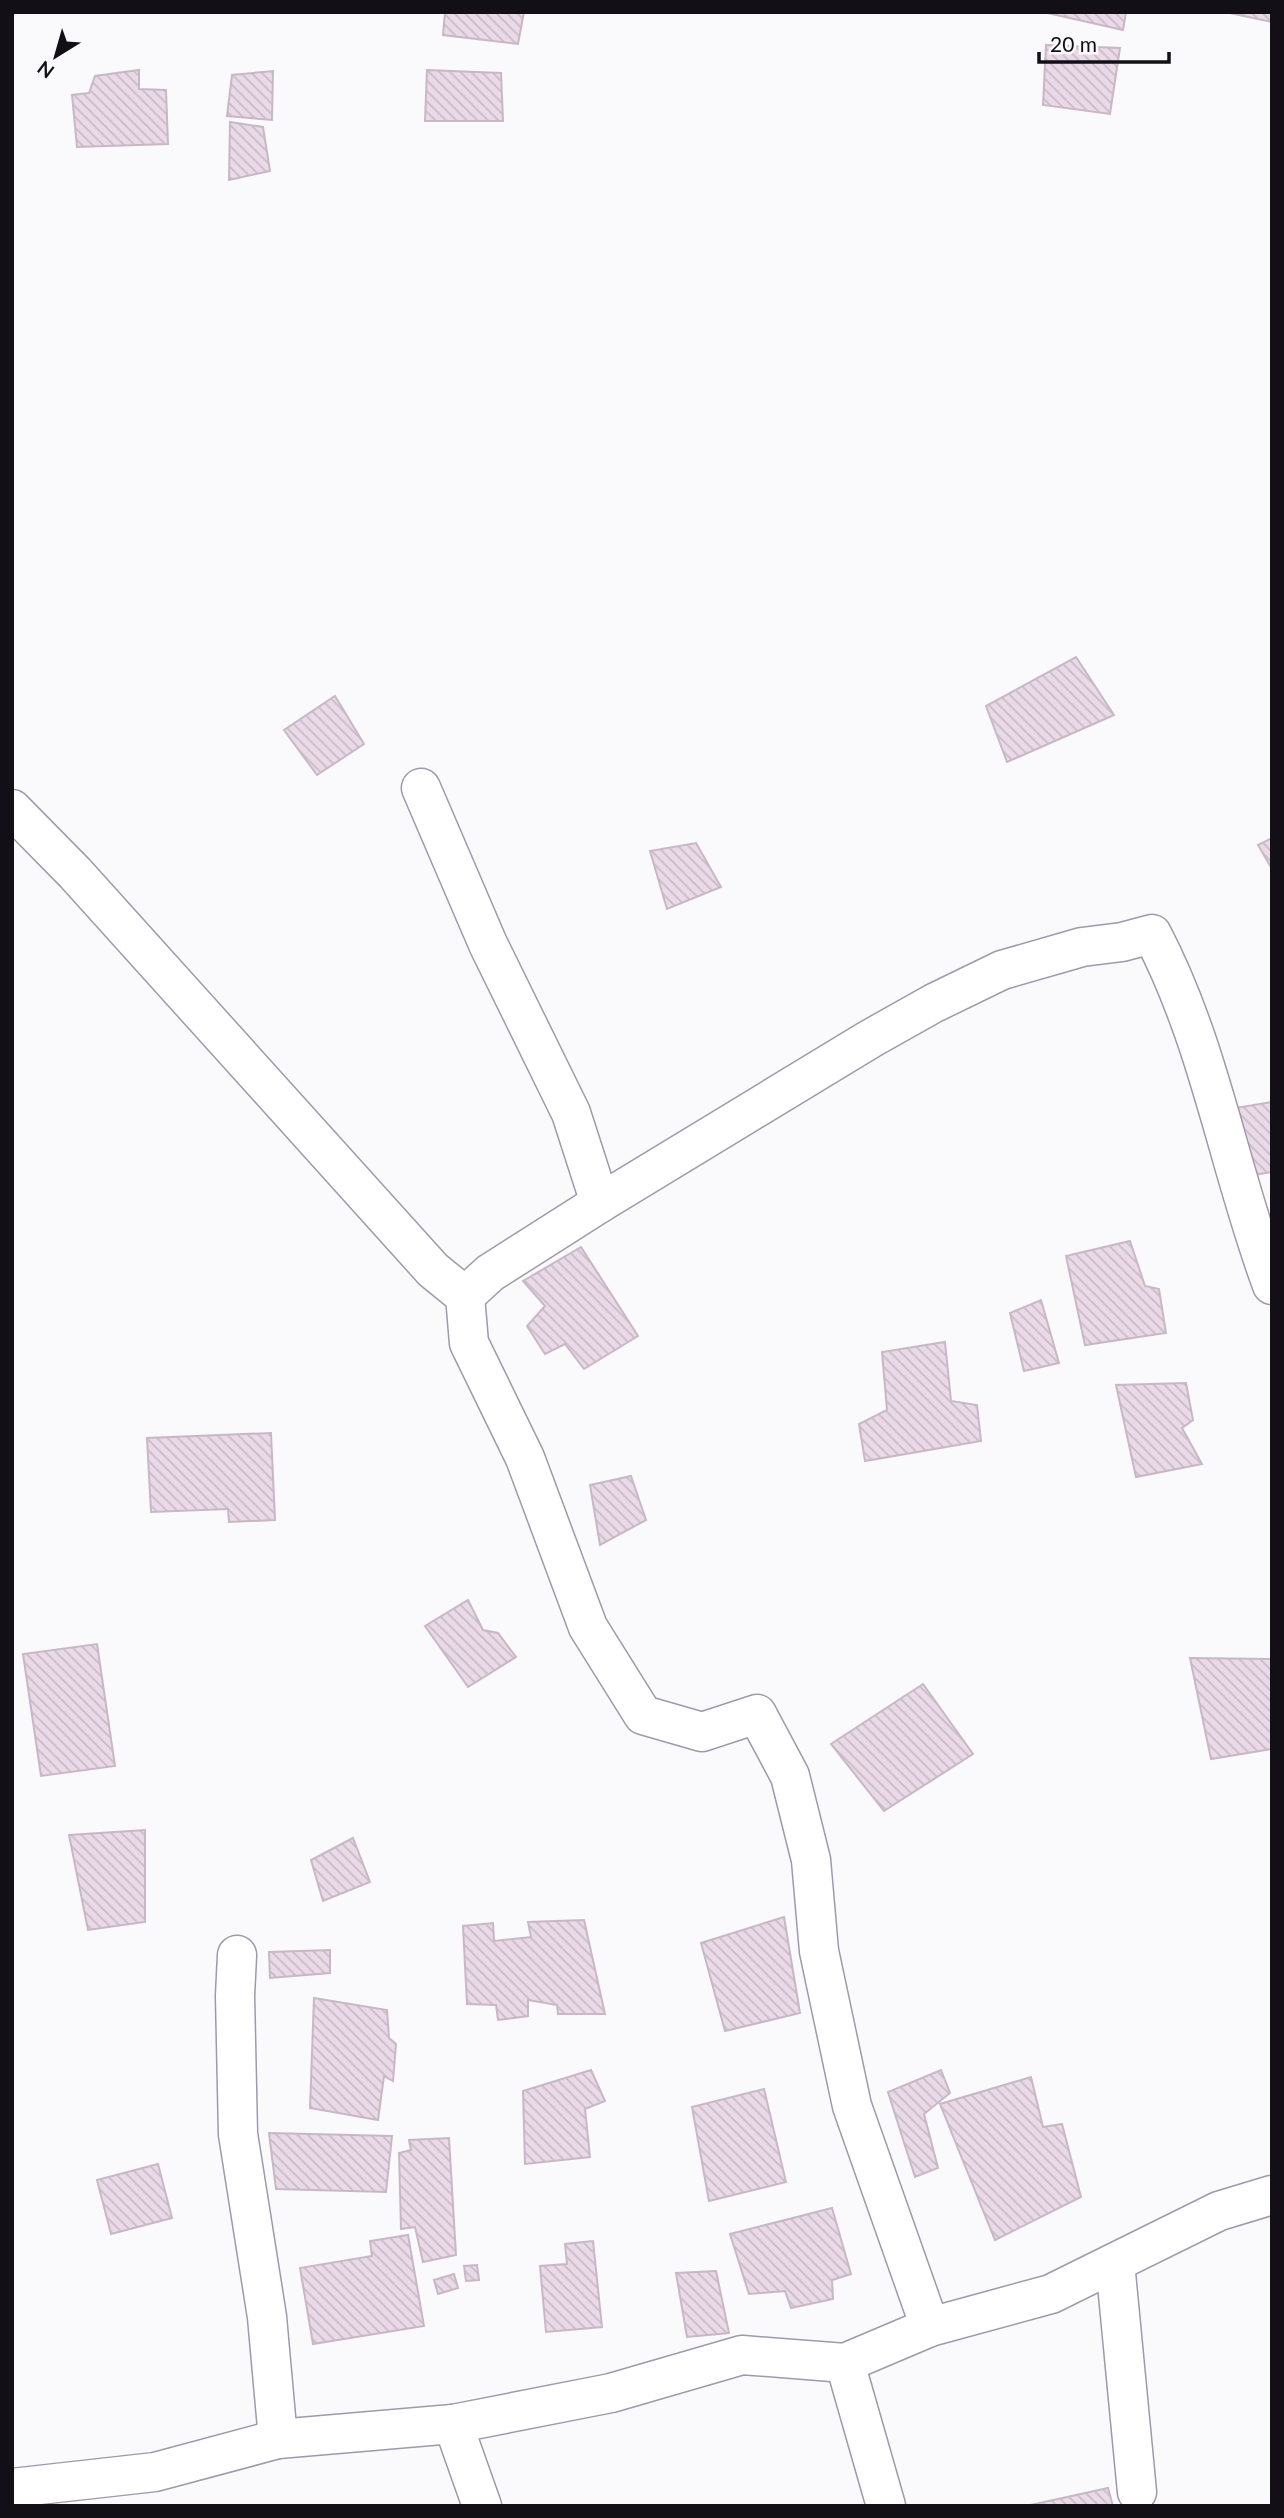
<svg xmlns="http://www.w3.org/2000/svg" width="1284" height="2518" viewBox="0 0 1284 2518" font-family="Lato,sans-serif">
  <defs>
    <pattern id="building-back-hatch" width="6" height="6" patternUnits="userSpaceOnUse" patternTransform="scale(1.75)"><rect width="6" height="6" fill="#eadae8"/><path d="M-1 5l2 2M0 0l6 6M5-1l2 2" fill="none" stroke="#c8bac6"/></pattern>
  </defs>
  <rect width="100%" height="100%" fill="#faf9fc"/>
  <!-- building -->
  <g fill="url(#building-back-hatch)" stroke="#c8b8c6" stroke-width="2">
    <path d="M445,12H524L518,44L443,35Z"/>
    <path d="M1043,12H1126L1123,30Z"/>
    <path d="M1225,12H1272V22Z"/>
    <path d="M1046,45L1120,48L1110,114L1043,105Z"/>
    <path d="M139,70V89L166,90L168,144L77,147L72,95L89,93L95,76Z"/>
    <path d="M427,70L501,73L503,121H425Z"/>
    <path d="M273,71L272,120L227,116L232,75Z"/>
    <path d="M230,122L263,127L270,171L229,180Z"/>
    <path d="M1076,657L1114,715L1007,762L986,706Z"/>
    <path d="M335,696L364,744L317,775L284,730Z"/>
    <path d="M1272,838V869L1258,845Z"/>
    <path d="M696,843L721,887L667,909L650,851Z"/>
    <path d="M1272,1102V1172L1242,1177L1229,1109Z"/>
    <path d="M1130,1241L1145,1286L1159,1289L1166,1333L1085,1345L1066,1256Z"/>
    <path d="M581,1247L638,1336L584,1369L565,1344L545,1354L527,1326L545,1306L523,1281Z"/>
    <path d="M1041,1300L1059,1363L1024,1371L1010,1313Z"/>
    <path d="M945,1342L951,1401L977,1405L981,1441L865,1461L859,1424L887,1410L882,1352Z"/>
    <path d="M1186,1383L1193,1420L1182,1428L1202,1464L1136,1477L1116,1385Z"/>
    <path d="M271,1433L275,1520L229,1522L228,1509L151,1512L147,1438Z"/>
    <path d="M631,1476L646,1520L600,1545L590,1485Z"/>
    <path d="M468,1600L483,1630L498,1633L516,1657L468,1687L425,1626Z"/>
    <path d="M97,1644L115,1766L41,1776L23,1654Z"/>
    <path d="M1190,1658L1272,1659V1749L1211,1759Z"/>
    <path d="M923,1684L973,1754L884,1811L831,1744Z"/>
    <path d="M145,1830V1922L88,1930L69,1835Z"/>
    <path d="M353,1838L370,1882L323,1901L311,1860Z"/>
    <path d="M784,1917L800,2013L725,2031L701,1943Z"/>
    <path d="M584,1920L605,2014H558L557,2005L528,2000V2016L498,2020L496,2005L467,2004L463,1926L493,1923L494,1941L531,1937L528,1922Z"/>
    <path d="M330,1950V1973L270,1978L269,1952Z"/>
    <path d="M314,1998L387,2010L389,2038L396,2044L393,2081L384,2076L378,2120L310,2108Z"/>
    <path d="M591,2070L605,2101L585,2109L590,2157L525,2164L523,2091Z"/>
    <path d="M941,2070L950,2093L924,2114L938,2168L915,2177L888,2092Z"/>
    <path d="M1031,2077L1043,2127L1062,2124L1081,2197L995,2240L940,2104Z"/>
    <path d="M764,2089L786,2182L709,2201L692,2107Z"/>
    <path d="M269,2133L392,2136L386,2192L276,2189Z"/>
    <path d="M449,2138L456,2255L423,2262L415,2227L401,2229L399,2153L411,2150L409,2140Z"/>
    <path d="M158,2164L172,2218L111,2234L97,2180Z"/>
    <path d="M832,2208L851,2274L832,2280L833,2299L791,2308L785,2291L749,2294L730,2234Z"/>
    <path d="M408,2235L424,2326L313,2344L300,2268L372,2256L370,2241Z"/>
    <path d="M593,2241L602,2327L546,2332L540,2266L567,2264L565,2244Z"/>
    <path d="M477,2265L479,2280L466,2281L464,2266Z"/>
    <path d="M716,2271L729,2333L687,2337L676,2273Z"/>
    <path d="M454,2274L458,2288L438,2294L434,2280Z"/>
    <path d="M1108,2488L1113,2506H1026Z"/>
  </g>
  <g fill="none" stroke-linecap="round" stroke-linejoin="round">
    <!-- street casing -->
    <g stroke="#9f99ab" stroke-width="41">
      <g id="street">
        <path d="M421,788L488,944L571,1113L600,1203"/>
        <path d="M12,809L75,873L433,1270L465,1296"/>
        <path d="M237,1955L235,1996L238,2134L267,2317L278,2439"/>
        <path d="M1115,2263L1137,2492"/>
        <path d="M930,2327L852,2106L819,1951L811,1860L790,1776L757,1714L702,1732L643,1715L588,1627L525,1458L469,1343L465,1296L490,1273L600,1203L870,1039L934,1003L1002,970L1082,947L1122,942L1152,934C1210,1044 1229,1170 1272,1285"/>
        <path d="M845,2363L886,2506"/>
        <path d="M453,2424L482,2506"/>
        <path d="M12,2488L155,2472L278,2439L453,2424L611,2393L742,2355L845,2363L930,2327L1051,2294L1219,2211L1272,2195"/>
      </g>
    </g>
    <!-- street -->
    <use href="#street" stroke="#fff" stroke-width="38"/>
  </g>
  <!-- border -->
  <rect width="1284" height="2518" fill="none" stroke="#121016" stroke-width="28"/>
  <!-- north arrow -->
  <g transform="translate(56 56) rotate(217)" stroke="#faf9fc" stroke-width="5" paint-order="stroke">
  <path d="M0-5L12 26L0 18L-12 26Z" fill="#121016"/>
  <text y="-10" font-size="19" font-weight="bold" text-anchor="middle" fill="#121016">N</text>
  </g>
  <!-- scale -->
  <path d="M1039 52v10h130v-10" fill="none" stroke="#121016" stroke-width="3.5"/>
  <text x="1050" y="52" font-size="21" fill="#121016" stroke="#faf9fc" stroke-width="5" paint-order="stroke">20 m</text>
</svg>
